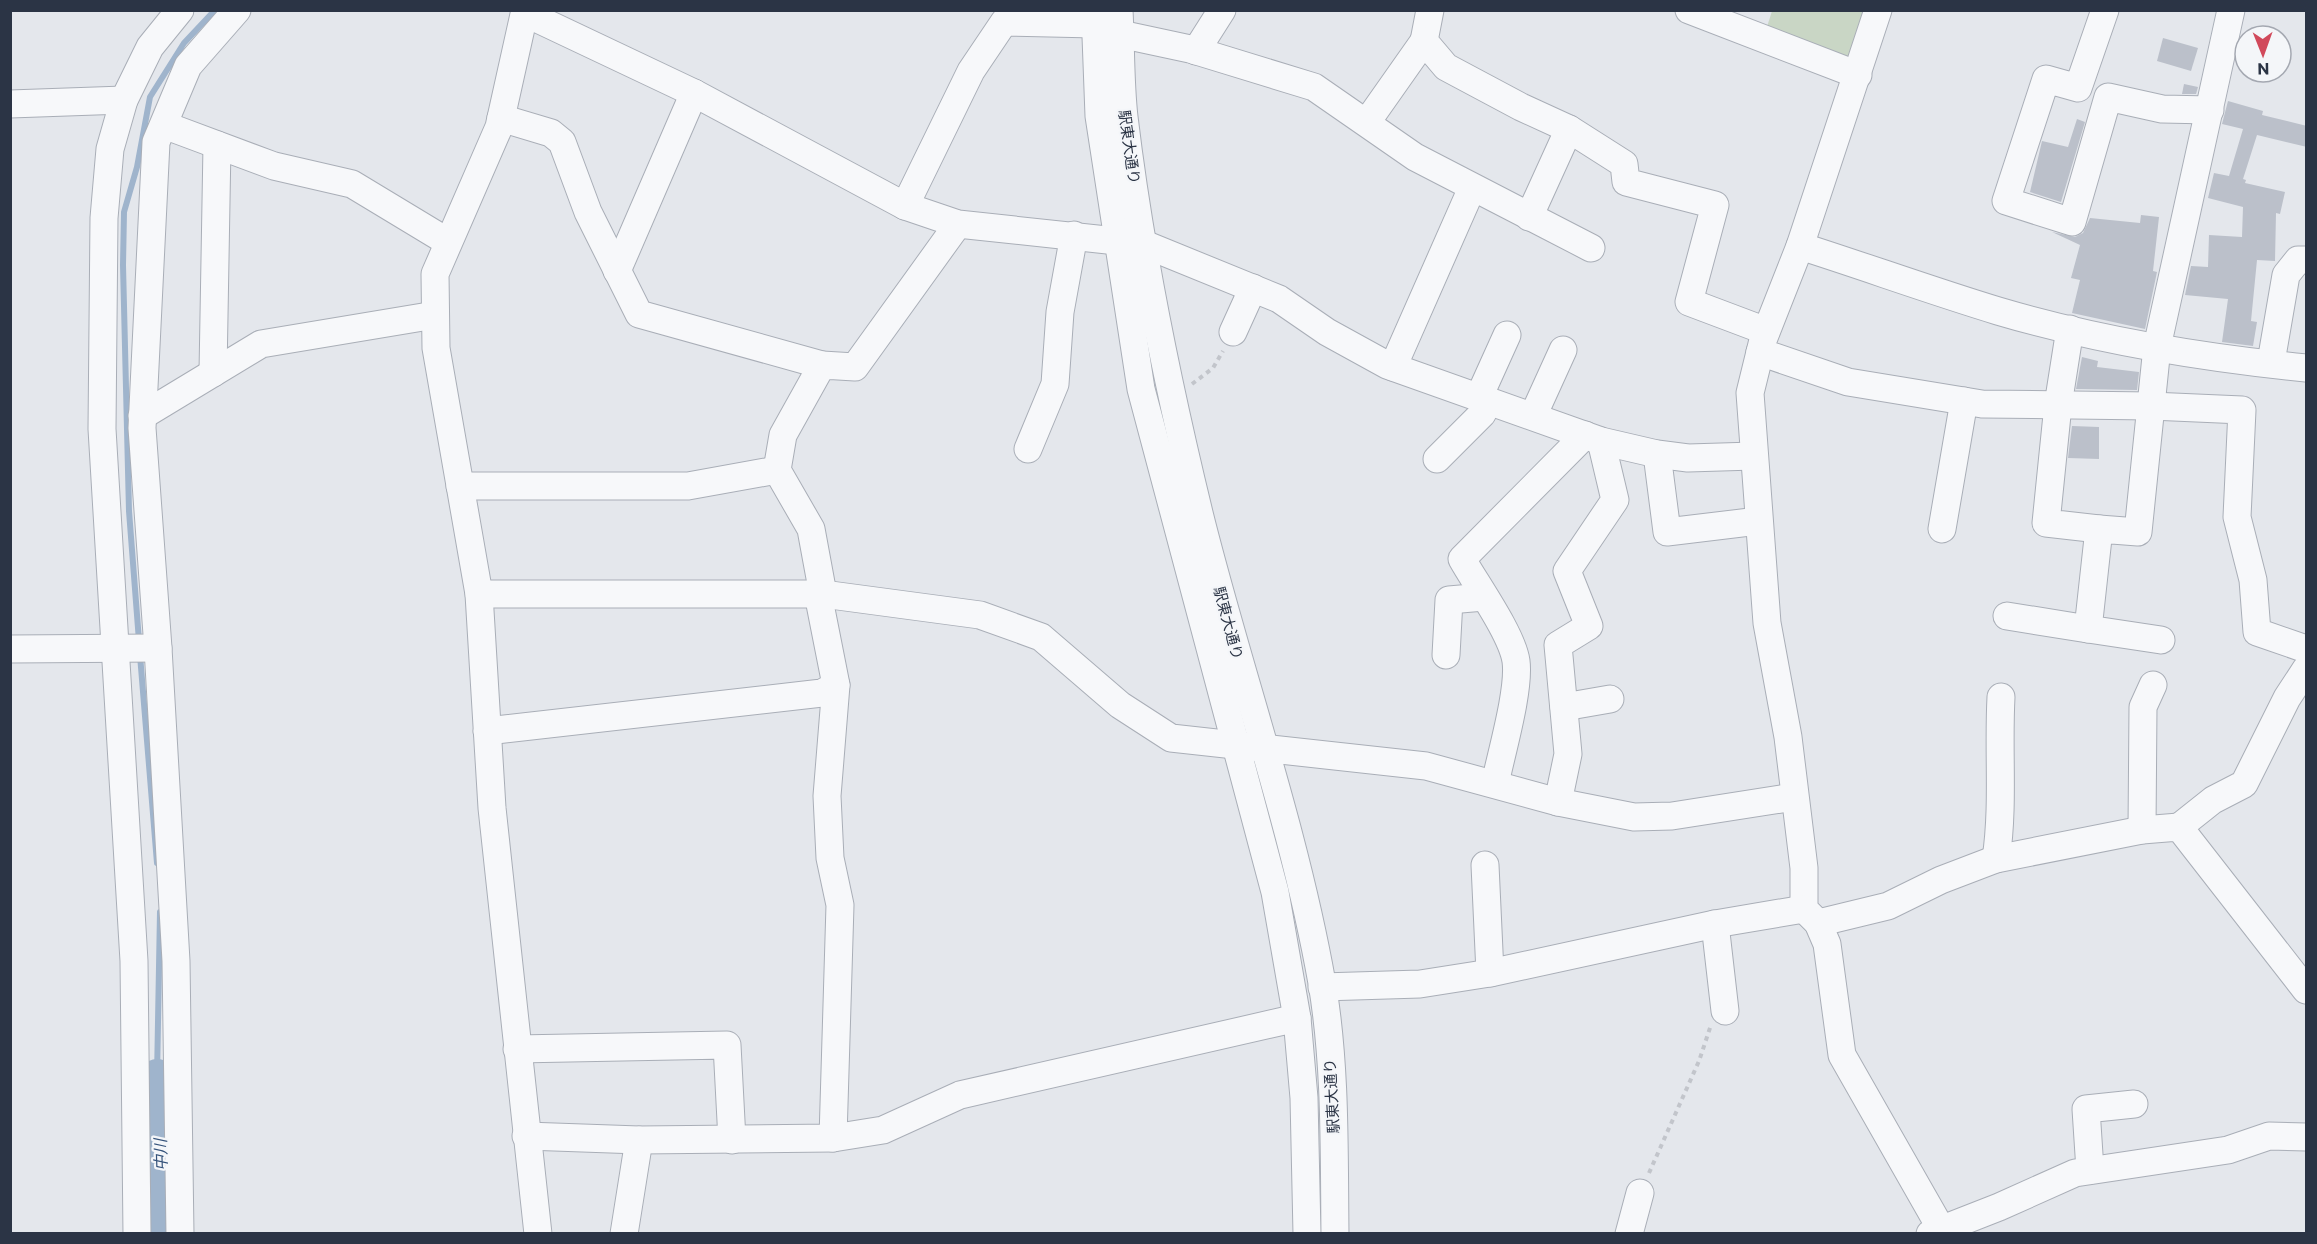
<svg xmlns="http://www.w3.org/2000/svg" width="2317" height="1244" viewBox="0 0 2317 1244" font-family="Commissioner,'Noto Sans JP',sans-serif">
  <rect width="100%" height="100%" fill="#e4e7ec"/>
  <!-- green -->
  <path fill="#c9d6c5" d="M1772,11H1870L1847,62L1766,30Z"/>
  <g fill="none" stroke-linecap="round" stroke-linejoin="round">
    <!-- stream -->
    <g stroke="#9fb4cc" stroke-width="6">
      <path d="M139,641L129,511L123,265L124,212L137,167L150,97L184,43L215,10"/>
      <path d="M140,655L157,863"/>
      <path d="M157,1077L160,912"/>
    </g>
    <!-- river -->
    <path stroke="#9fb4cc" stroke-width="36" d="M157,1077L163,1234"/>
  </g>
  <!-- building -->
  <g fill="#bbc0ca">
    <path d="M2163,38L2198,48L2191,71L2157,61Z"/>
    <path d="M2184,84L2198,87L2196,94H2182Z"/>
    <path d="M2228,101L2263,111L2262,115L2307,126V147L2257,135L2243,179L2246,180L2245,183L2285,192L2280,214L2276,213L2275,261L2257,260L2251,321L2257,322L2253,346L2222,342L2228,299L2185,295L2191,266L2208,267L2209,235L2242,237L2243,207L2208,198L2214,173L2229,176L2243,129L2222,124Z"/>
    <path d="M2077,119L2085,122L2061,202L2030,192L2042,141L2068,147Z"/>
    <path d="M2141,215L2159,217L2153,271L2157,272L2145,329L2072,313L2080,280L2071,278L2080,245L2052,232L2075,237L2083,233L2090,218L2140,223Z"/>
    <path d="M2082,357L2098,361L2097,367L2139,372L2137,390L2076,389Z"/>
    <path d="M2072,426L2099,427V459L2068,458Z"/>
  </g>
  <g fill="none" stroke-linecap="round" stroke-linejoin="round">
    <!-- minor casing -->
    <g stroke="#a9aeb7" stroke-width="29">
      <g id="minor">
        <path d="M525,10L499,127L435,274L436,348L479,594L492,808L538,1234"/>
        <path d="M1095,10L1099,116L1141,389L1275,892L1297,1018L1304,1098L1307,1234"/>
        <path d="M1119,10C1121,46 1120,82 1124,117C1140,251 1168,386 1200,517C1239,673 1294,825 1322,983C1336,1066 1334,1151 1335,1234"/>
        <path d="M1430,10L1424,41L1446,67L1521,107L1569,129L1624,164L1626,182L1715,205L1689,302L1766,331"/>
        <path d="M1689,10L1858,75"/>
        <path d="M1878,10L1800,246L1763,340L1750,393L1767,623L1788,737L1804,868V909L1818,923L1827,944L1842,1055L1944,1234"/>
        <path d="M2105,10L2078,88L2046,79L2006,201L2072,222L2108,97L2162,109L2210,110"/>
        <path d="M525,13L694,93L905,206L958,224L1144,244L1279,299L1327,332L1387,365L1601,441L1657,454L1688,458L1754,456"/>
        <path d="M1120,34L1190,49L1314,87L1415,157L1591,248"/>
        <path d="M1196,51L1222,10"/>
        <path d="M10,104L124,100"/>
        <path d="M501,118L551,133L562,142L588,212L639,314L822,365"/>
        <path d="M1367,122L1424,41"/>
        <path d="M164,125L274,166L352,184L448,242"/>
        <path d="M905,206L971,71L1004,22L1095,24"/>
        <path d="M1529,217L1569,129"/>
        <path d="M1800,246C1866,267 1932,291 1998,311C2096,340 2205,358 2306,368"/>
        <path d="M617,271L694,93"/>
        <path d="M2070,329L2058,405L2046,523L2099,529"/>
        <path d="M1233,332L1253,288"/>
        <path d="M1760,352L1848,382L1982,404L2151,406L2242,410L2237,517L2253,580L2257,632L2306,649"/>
        <path d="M2271,362L2286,275L2298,260H2306"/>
        <path d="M1393,367L1472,188"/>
        <path d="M213,373L217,145"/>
        <path d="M1479,397L1507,335"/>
        <path d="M142,416L261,344L435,315"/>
        <path d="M1533,416L1563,350"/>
        <path d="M1028,449L1055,384L1060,312L1074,235"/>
        <path d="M1657,454L1667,532L1758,521"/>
        <path d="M1437,459L1482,414L1489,401"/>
        <path d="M460,486H688L777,470"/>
        <path d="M1942,529L1964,401"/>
        <path d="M479,594H823L980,615L1041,637L1120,705L1171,738L1426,766L1558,802L1634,817L1672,816L1794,797"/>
        <path d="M823,594L811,529L777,470L783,435L822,365L855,367L958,224"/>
        <path d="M2007,616L2088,629"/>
        <path d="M2161,640L2088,629L2099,529L2138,532L2157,347L2231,10"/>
        <path d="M10,649L158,648"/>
        <path d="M1446,655L1449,600L1484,597"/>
        <path d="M1564,707L1610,699"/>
        <path d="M487,731L822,693L836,685L818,594"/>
        <path d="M1495,784C1501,754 1520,690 1516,661C1512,634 1476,584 1462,559L1585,435"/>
        <path d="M1558,802L1568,754L1558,645L1589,626L1567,571L1615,500L1601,441"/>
        <path d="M2179,827L2213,800L2244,784L2287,698L2306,669"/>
        <path d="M2142,830L2143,707L2153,685"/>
        <path d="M1996,859C2004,805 1998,752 2001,697"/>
        <path d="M1485,865L1490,973"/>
        <path d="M1818,923L1888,906L1941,880L1996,859L2142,830L2179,827L2306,990"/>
        <path d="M1715,924L1725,1011"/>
        <path d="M1322,987L1420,984L1490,973L1715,924L1804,909"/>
        <path d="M517,1049L727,1045L732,1140"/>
        <path d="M526,1136L639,1140L833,1138L883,1130L960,1095L1297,1018"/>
        <path d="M833,1138L840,905L830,858L827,796L836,685"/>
        <path d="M2090,1170L2086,1109L2134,1104"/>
        <path d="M137,1234L134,961L102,429L104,218L110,149L124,100L150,47L180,10"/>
        <path d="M180,1234L176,961L158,648L142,428L156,142L188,66L237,10"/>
        <path d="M624,1234L639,1140"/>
        <path d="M1629,1234L1640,1193"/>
        <path d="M1930,1234L1999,1207L2075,1173L2228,1150L2269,1136L2306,1137"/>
      </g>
    </g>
    <!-- path -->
    <g stroke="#c2c5cb" stroke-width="4" stroke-dasharray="4.5 4.5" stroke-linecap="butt">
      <path d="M1192,384L1213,368L1223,351"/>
      <path d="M1649,1173L1699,1061L1711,1025"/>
    </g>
    <!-- minor -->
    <use href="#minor" stroke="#f7f8fa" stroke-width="27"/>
  </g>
  <g text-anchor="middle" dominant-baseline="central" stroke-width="4.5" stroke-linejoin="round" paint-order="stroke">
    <!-- street labels -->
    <g font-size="15" fill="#2b3445" stroke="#f4f6f9">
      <text transform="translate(1130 147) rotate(82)">駅東大通り</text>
      <text transform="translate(1229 623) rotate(75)">駅東大通り</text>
      <text transform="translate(1331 1096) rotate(-93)">駅東大通り</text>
    </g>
    <!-- water labels -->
    <g font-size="16" font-style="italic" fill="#34527a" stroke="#f4f6f9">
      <text transform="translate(160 1155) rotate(-92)">中川</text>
    </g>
  </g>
  <!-- border -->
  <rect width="2317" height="1244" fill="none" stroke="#2b3445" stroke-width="24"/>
  <!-- north arrow -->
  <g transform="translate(2263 54) rotate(179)"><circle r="28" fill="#f4f6f9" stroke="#a4a8b1" stroke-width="1.5"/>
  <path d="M0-4.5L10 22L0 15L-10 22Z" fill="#d1495b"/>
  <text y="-9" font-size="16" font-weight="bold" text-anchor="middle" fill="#2b3445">N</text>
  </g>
</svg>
